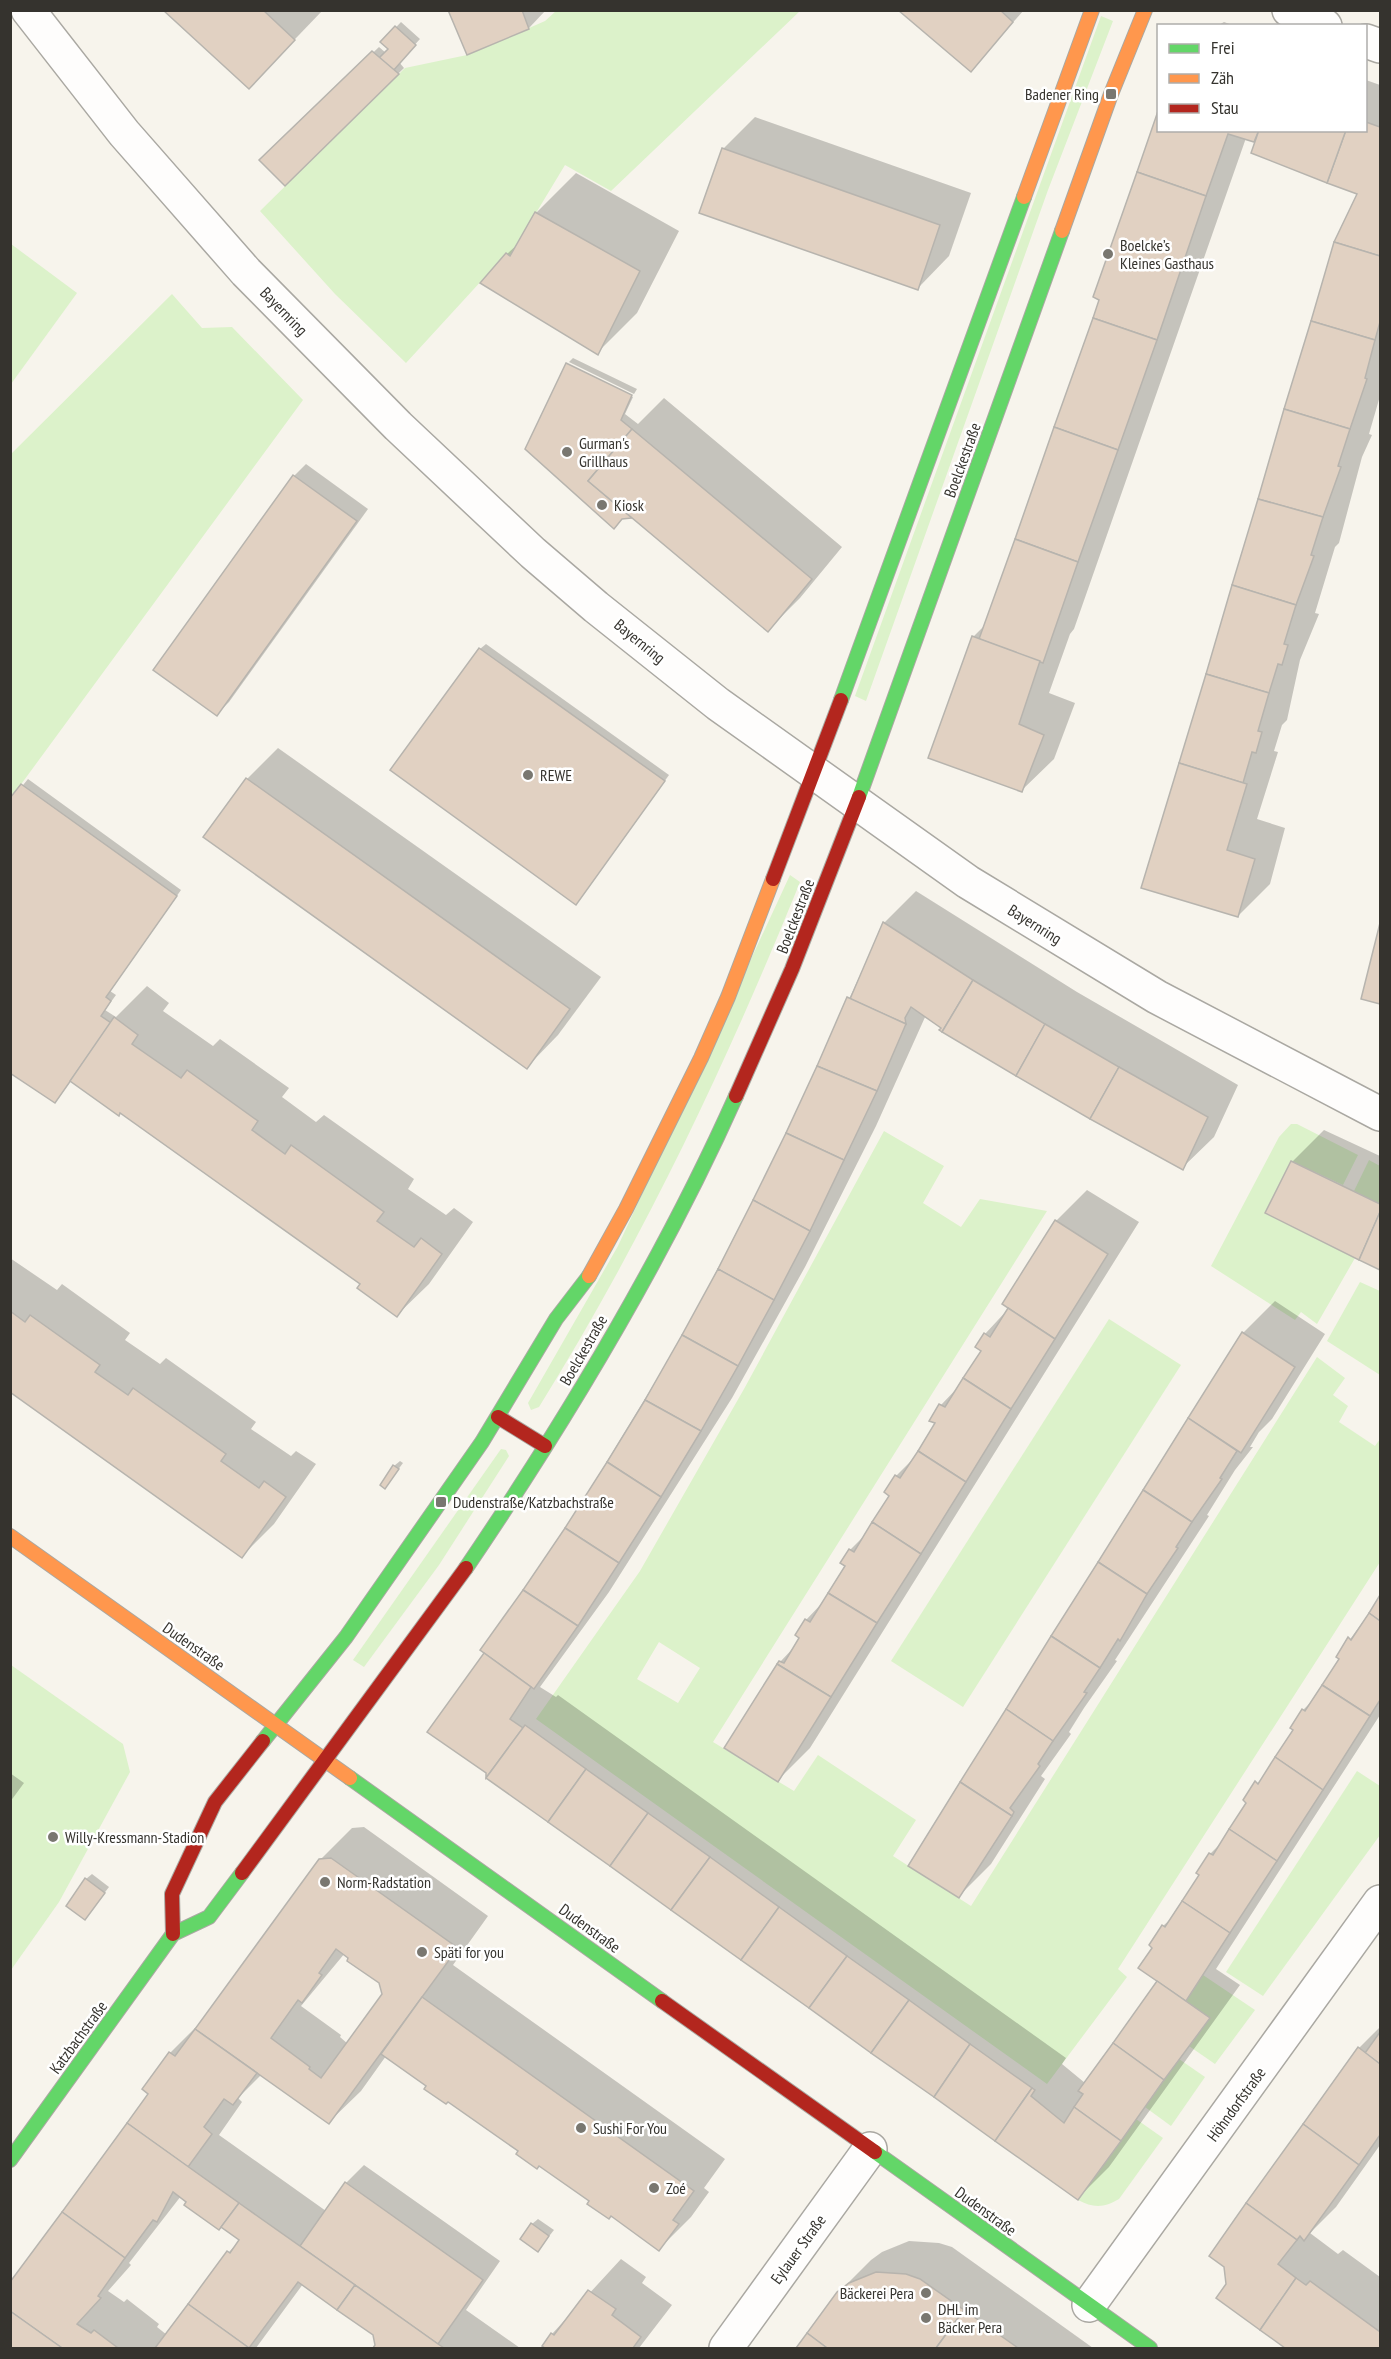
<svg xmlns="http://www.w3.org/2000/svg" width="1391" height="2359" viewBox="0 0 1391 2359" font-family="'PT Sans Narrow',sans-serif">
  <rect width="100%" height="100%" fill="#f7f4ec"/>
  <!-- green -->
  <g fill="#dcf2ca" fill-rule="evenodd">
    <path d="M556,11H800L611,191L565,165L510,256L506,254L406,363L335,294L260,211L405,68L467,55L545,21Z"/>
    <path d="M1101,16L1113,21L1048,190L866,701L855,696Z"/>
    <path d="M11,244L77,293L11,384Z"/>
    <path d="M172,294L202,328L232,327L303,400L11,798V454Z"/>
    <path d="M790,875L800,882L796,892C723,1071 641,1243 539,1407L531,1410L528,1403L618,1246Z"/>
    <path d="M1291,1124H1297L1358,1155L1343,1185L1291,1161L1266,1212L1355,1258L1317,1324L1301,1312L1295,1320L1211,1266L1279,1137Z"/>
    <path d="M884,1131L944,1166L923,1203L961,1227L980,1199L1047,1211L713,1742L794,1791L818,1755L916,1820L893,1856L971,1906L1317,1357L1345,1378L1333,1395L1348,1406L1339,1422L1375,1446L1380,1439V1562L1118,1969L1127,1977L1047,2084L536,1719L640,1571L744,1389ZM659,1642L700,1668L678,1703L637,1679Z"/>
    <path d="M1369,1160L1380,1166V1204L1354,1191Z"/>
    <path d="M1360,1282L1380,1291V1375L1327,1341Z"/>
    <path d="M1109,1319L1181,1365L963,1707L891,1661Z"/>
    <path d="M501,1449L506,1450L509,1456L439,1565L364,1667L353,1660Z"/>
    <path d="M11,1665L123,1744L130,1772L59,1902L11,1970Z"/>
    <path d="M1357,1771L1380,1786V1835L1263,1996L1226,1972Z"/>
    <path d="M1203,1975L1255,2010L1215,2064L1189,2046L1209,2018L1186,2001Z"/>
    <path d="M1179,2059L1205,2077L1171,2126L1145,2107Z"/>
    <path d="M1136,2119L1163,2138L1119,2199C1104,2208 1093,2208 1078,2200Z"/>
  </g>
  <!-- shadow -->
  <g fill="#0003" fill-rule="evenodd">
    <path d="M165,10H323L249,87Z"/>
    <path d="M450,10H546L529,28L468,53Z"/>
    <path d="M900,10H1024L971,70Z"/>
    <path d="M401,22L420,39L399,62L404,68L285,184L261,160L379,47L386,53L391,49L382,42Z"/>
    <path d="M1224,22L1235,26H1217Z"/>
    <path d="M1366,80L1380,85V396L1369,434L1372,435L1362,457L1339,543L1335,547L1315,613L1319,614L1300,660L1287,720L1282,725L1274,751L1278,752L1257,819L1285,828L1270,884L1238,916L1143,887L1359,193L1246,138L1074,629L1070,634L1049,693L1075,703L1054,759L1022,790L973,637L986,624L1101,299L1095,296L1158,116V130H1366Z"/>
    <path d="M755,117L971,193L949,256L918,288L723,149Z"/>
    <path d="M576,173L679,231L637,313L597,353L507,254L519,243L536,213Z"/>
    <path d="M573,358L637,389L634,394L569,362Z"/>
    <path d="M567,364L633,397L625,414L638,424L664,398L842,547L800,598L768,630L631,516L622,518L527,448Z"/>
    <path d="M306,464L368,509L229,702L217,714L294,476Z"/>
    <path d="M486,644L669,775L581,898L480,649Z"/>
    <path d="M278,748L601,977L558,1035L527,1067L247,779Z"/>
    <path d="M28,779L181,890L110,991L116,995L105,1010L116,1017L147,986L169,1003L163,1011L213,1046L220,1039L289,1088L282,1097L316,1122L324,1115L414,1179L408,1189L446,1215L454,1208L473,1222L429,1284L397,1315L362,1284L120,1112L71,1080L55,1101L10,801Z"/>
    <path d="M916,891L1077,992L1238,1085L1214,1137L1182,1168L926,1015L876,1126L805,1267L732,1398L609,1592L540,1687L556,1697L558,1695L1066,2058L1062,2064L1085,2083L1159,1980L1155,1947L1163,1926L1176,1914L1202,1874L1210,1854L1224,1840L1248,1802L1245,1800L1269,1770L1295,1729L1303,1710L1315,1698L1341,1658L1338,1656L1380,1598V1715L1216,1969L1240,1985L1109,2167L1078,2198L429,1731L486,1652L566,1529L683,1336L787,1134L884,923Z"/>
    <path d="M1380,928V1003L1362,998Z"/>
    <path d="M1324,1130L1380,1156V1267L1267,1212L1292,1162Z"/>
    <path d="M1087,1190L1139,1222L810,1748L778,1780L780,1662L797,1644L806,1620L824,1601L847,1566L850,1550L868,1532L891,1495L896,1476L915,1457L937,1423L941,1405L961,1384L983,1350L977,1347L985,1334L1010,1307L1056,1221Z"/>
    <path d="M10,1258L57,1290L62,1284L130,1333L125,1340L160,1364L166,1358L256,1422L251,1429L291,1456L296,1451L316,1464L274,1524L242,1556L10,1391Z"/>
    <path d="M1275,1301L1325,1334L1272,1419L1259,1432L1250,1447H1253L1235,1470L1207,1515L1209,1516L1115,1660L1117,1661L1084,1708L1069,1732L1071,1734L1041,1776L1045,1779L991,1864L959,1896L910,1865L1243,1333Z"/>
    <path d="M400,1461L403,1463L385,1487L394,1466Z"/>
    <path d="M10,1773L24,1783L10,1802Z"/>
    <path d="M364,1827L488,1916L453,1965L725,2159L704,2188L709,2192L691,2217L659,2249L386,2056L361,2091L329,2122L262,2074L238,2098L242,2102L219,2135L326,2211L346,2183L364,2165L500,2261L466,2310L520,2348H373L377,2344L374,2334L303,2284L256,2348H10V2284L150,2094L170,2053L202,2021L320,1860L352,1828ZM345,1953L380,1982L384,1994L348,2044L340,2037L341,2035L301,2006ZM181,2196L241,2239L229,2252L167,2335L157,2327L159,2324L127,2299L124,2302L108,2291L131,2265L129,2263Z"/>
    <path d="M92,1874L109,1887L85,1918L86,1879Z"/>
    <path d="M1380,2027V2145L1336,2207L1310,2233L1338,2254L1343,2250L1380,2277V2348H1288L1218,2298L1359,2048Z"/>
    <path d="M538,2219L554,2230L538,2250L532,2224Z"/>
    <path d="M909,2241L939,2243L952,2247L1093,2348H797L838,2293L871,2260L882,2252Z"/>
    <path d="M621,2259L646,2277L642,2283L672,2305L639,2348H546L552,2334Z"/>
  </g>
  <!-- building -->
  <g fill="#e1d1c2" stroke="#b7b4ae" stroke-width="1.5" fill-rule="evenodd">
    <path d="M163,10H263L295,40L249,89Z"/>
    <path d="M448,10H522L529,29L467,55Z"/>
    <path d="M898,10H1000L1013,22L971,72Z"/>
    <path d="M395,26L416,45L393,71L379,58L388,49L380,42Z"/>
    <path d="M372,51L399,74L285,186L259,160Z"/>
    <path d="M1158,111V130H1259L1254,142L1228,134L1206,196L1137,172Z"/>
    <path d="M1366,122L1380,127V256L1334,242L1357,194L1327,183L1346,130H1366Z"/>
    <path d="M1259,130H1346L1327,183L1251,153Z"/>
    <path d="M722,148L940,225L918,290L699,213Z"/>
    <path d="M1137,172L1206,196L1157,340L1093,318L1099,300L1093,297Z"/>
    <path d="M535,212L640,271L598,355L480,283L506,253L510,256Z"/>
    <path d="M1334,242L1380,256V322L1375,340L1311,321Z"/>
    <path d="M1093,318L1157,340L1118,450L1054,427Z"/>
    <path d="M1311,321L1375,340L1365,378L1367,379L1350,429L1284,409Z"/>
    <path d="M566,363L632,395L621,420L632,429L588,481L632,518L622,519L614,529L525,449Z"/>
    <path d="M1284,409L1350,429L1338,466L1341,467L1323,517L1258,499Z"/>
    <path d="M1054,427L1118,450L1078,562L1015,539Z"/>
    <path d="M632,429L812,579L768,632L588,481Z"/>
    <path d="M293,475L357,521L217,716L153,670Z"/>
    <path d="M1258,499L1323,517L1311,555L1314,556L1296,605L1232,585Z"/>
    <path d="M1015,539L1078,562L1043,663L979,639Z"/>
    <path d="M1232,585L1296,605L1284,644L1288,645L1282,665L1278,664L1269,693L1206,674Z"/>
    <path d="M972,636L1040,661L1019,724L1044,735L1022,792L928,758Z"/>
    <path d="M479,648L665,781L576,905L390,770Z"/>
    <path d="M1206,674L1269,693L1258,731L1262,732L1256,753L1252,752L1243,783L1179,763Z"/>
    <path d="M1179,763L1247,784L1227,850L1255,859L1238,917L1141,888Z"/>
    <path d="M246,778L570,1009L527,1069L203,837Z"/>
    <path d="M21,784L177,896L106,997L111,1001L101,1016L111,1023L55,1103L10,1073V798Z"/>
    <path d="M883,922L973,980L942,1032L939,1030L941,1028L911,1007L905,1018L906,1024L850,999Z"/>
    <path d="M1380,923V1004L1361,999Z"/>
    <path d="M973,980L1045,1024L1016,1076L942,1032Z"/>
    <path d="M847,997L906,1024L877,1091L817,1066Z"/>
    <path d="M114,1017L138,1035L132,1044L181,1078L187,1070L258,1121L252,1130L285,1154L291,1145L384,1212L377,1221L414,1247L421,1238L442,1254L397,1317L357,1288L360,1284L120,1113L119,1116L70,1081Z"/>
    <path d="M1045,1024L1119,1067L1090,1119L1016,1076Z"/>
    <path d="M817,1066L877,1091L844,1160L786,1133Z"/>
    <path d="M1119,1067L1208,1117L1183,1170L1090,1119Z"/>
    <path d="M786,1133L844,1160L810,1231L753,1200Z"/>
    <path d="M1291,1161L1380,1204V1212L1359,1260L1265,1213Z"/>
    <path d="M753,1200L810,1231L774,1300L718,1269Z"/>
    <path d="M1380,1212V1270L1359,1260Z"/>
    <path d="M1055,1220L1108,1254L1055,1339L1002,1304Z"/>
    <path d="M718,1269L774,1300L738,1366L682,1335Z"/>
    <path d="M1008,1308L1055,1339L1011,1409L963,1378L981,1351L975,1347L984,1333L990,1337Z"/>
    <path d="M10,1311L25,1322L30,1315L100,1365L95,1372L128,1395L133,1388L226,1454L221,1461L259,1488L264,1481L286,1497L242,1558L10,1392Z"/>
    <path d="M1242,1332L1295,1367L1241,1453L1188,1418Z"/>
    <path d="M682,1335L738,1366L701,1431L645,1400Z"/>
    <path d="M963,1378L1011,1409L966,1482L918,1451L935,1423L929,1421L939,1404L945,1407Z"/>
    <path d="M645,1400L701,1431L661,1497L607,1462Z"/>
    <path d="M1188,1418L1237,1451L1220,1478L1222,1479L1192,1522L1143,1490Z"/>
    <path d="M918,1451L966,1482L921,1554L872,1522L889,1496L884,1492L895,1475L900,1478Z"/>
    <path d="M607,1462L661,1497L619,1563L565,1528Z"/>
    <path d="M393,1465L399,1469L385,1489L380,1485Z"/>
    <path d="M1143,1490L1192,1522L1176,1547L1178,1548L1147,1594L1098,1562Z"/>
    <path d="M872,1522L921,1554L877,1623L828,1593L845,1566L840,1563L849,1549L854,1552Z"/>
    <path d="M565,1528L619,1563L578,1626L523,1590Z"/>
    <path d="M1098,1562L1147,1594L1120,1641L1118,1639L1100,1668L1051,1636Z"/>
    <path d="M523,1590L578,1626L534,1689L480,1650Z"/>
    <path d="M828,1593L877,1623L831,1697L777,1664L779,1661L784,1663L799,1638L795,1635L805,1619L810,1622Z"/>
    <path d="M1380,1595V1621L1369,1613Z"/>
    <path d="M1369,1613L1380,1621V1700L1370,1716L1322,1685L1339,1659L1336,1657L1348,1637L1351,1640Z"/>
    <path d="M1051,1636L1100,1668L1084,1692L1087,1693L1053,1741L1006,1709Z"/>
    <path d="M484,1653L531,1687L510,1719L523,1728L486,1778V1773L427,1732Z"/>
    <path d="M777,1664L831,1697L778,1782L724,1748Z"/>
    <path d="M1322,1685L1370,1716L1323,1790L1275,1757L1293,1730L1290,1728L1302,1709L1305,1711Z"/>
    <path d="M1006,1709L1053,1741L1038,1764L1040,1766L1010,1808L1014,1812L1012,1816L960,1782Z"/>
    <path d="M525,1725L586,1769L548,1822L486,1778Z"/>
    <path d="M1275,1757L1323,1790L1277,1861L1229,1829L1246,1803L1243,1800L1255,1781L1258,1784Z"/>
    <path d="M586,1769L648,1813L610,1866L548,1822Z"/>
    <path d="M960,1782L1012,1816L959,1898L908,1866Z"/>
    <path d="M648,1813L710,1857L671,1910L610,1866Z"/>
    <path d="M1229,1829L1277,1861L1230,1933L1182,1901L1199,1875L1196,1873L1209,1853L1213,1855Z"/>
    <path d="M710,1857L779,1907L741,1960L671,1910Z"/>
    <path d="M331,1858L458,1948L329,2124L195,2029L319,1859ZM336,1949L348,1958L347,1961L379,1983L382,1994L321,2078L309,2069L310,2067L271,2038L298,2000L302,2003L322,1975L319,1973Z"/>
    <path d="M85,1878L105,1893L85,1920L66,1906Z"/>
    <path d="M1182,1901L1230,1933L1186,2001L1138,1968L1152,1948L1149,1945L1162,1925L1165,1927Z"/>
    <path d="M779,1907L847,1956L809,2008L741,1960Z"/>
    <path d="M847,1956L909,2000L871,2053L809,2008Z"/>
    <path d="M1157,1981L1210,2018L1164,2080L1113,2043Z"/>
    <path d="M422,1997L694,2191L673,2220L679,2224L659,2251L611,2216L609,2219L587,2204L589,2201L539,2166L537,2169L516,2154L518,2151L448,2102L446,2104L424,2089L426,2086L381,2054Z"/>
    <path d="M909,2000L970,2044L934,2097L871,2053Z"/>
    <path d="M195,2029L257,2073L233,2105L224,2099L204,2127L212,2134L188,2167L127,2123L148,2094L142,2089L169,2052L175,2056Z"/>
    <path d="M1380,2032V2064L1365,2053Z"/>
    <path d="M1113,2043L1164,2080L1121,2141L1074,2107L1083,2094L1078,2091Z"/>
    <path d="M970,2044L1032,2088L995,2141L934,2097Z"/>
    <path d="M1358,2047L1380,2064V2135L1359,2165L1303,2124Z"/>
    <path d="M1032,2088L1035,2090L1031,2096L1064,2123L1074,2107L1121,2141L1078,2200L995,2141Z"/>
    <path d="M127,2123L239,2203L219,2230L184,2205L186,2202L173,2192L157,2222L153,2220L125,2258L62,2212Z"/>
    <path d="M1303,2124L1359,2165L1304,2241L1300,2236L1297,2240L1246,2203Z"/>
    <path d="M345,2182L483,2280L438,2344L300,2246Z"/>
    <path d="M239,2203L355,2285L337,2310L298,2282L249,2348L188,2304L227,2251L230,2253L239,2240L221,2227Z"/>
    <path d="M1246,2203L1297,2240L1278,2264L1296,2278L1260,2330L1216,2298L1226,2284L1224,2267L1209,2256Z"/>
    <path d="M62,2212L125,2258L98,2296L101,2298L77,2324L91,2333L94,2330L118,2348H62L10,2311V2282Z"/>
    <path d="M531,2223L549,2236L538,2252L520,2239Z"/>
    <path d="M876,2272L906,2274L920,2279L964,2310L936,2348H827L807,2333L837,2292L849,2283Z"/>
    <path d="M1296,2278L1306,2285L1310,2281L1380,2332V2348H1285L1260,2330Z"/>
    <path d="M355,2285L438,2344L444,2348H373L375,2345L373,2335L337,2310Z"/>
    <path d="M588,2290L616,2309L612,2315L641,2337L633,2348H545L542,2346L551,2333L554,2335Z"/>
    <path d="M188,2304L249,2348H155Z"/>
    <path d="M964,2310L1018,2348H936Z"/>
    <path d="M10,2311L62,2348H10Z"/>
    <path d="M807,2333L827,2348H796Z"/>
  </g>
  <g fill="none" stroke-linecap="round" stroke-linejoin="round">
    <!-- street casing -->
    <g stroke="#aaa8a2" stroke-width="36">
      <g id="street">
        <path d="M28,10L124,133L246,272L398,426L533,553L596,607L718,704L968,882L1157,997L1380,1114"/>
        <path d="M1289,10L1325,26"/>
        <path d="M1366,41L1380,46"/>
        <path d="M1089,2305L1380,1902"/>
        <path d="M726,2348L870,2149"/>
      </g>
    </g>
    <!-- fast casing -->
    <g stroke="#aaa8a2" stroke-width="16">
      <g id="fast">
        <path d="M841,700L1024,197"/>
        <path d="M859,797L1062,231"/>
        <path d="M466,1568C567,1419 662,1262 736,1096"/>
        <path d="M263,1741L346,1637L482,1442L556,1319L589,1276"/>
        <path d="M350,1778L662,2001"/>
        <path d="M875,2152L1150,2348"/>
        <path d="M10,2160L173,1934L209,1917L242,1873"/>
      </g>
    </g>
    <!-- slow casing -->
    <g stroke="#aaa8a2" stroke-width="16">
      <g id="slow">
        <path d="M1024,197L1092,10"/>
        <path d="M1062,231L1111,94L1145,10"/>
        <path d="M589,1276L626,1209L701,1058L728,997L773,879"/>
        <path d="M10,1536L350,1778"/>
      </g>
    </g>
    <!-- jam casing -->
    <g stroke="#aaa8a2" stroke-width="16">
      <g id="jam">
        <path d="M773,879L841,700"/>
        <path d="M736,1096L792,969L859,797"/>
        <path d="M498,1417L545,1446"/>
        <path d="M242,1873L466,1568"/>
        <path d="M173,1934L172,1894L215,1802L263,1741"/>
        <path d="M662,2001L875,2152"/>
      </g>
    </g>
    <!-- street -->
    <use href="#street" stroke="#fefdfc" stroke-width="33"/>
    <!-- fast -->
    <use href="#fast" stroke="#63d668" stroke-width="14"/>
    <!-- slow -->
    <use href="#slow" stroke="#ff974d" stroke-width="14"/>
    <!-- jam -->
    <use href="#jam" stroke="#b3261e" stroke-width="14"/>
  </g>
  <!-- markers -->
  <g fill="#797770" stroke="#fff" stroke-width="2">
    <rect x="1105" y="88" width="12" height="12" rx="3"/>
    <circle cx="1108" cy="254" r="6"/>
    <circle cx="567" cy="452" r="6"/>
    <circle cx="602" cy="505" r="6"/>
    <circle cx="528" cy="775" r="6"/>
    <rect x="435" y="1496" width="12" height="12" rx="3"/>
    <circle cx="53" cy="1837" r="6"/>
    <circle cx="325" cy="1882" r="6"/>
    <circle cx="422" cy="1952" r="6"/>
    <circle cx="581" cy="2128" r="6"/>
    <circle cx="654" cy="2188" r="6"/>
    <circle cx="926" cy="2293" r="6"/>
    <circle cx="926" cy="2318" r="6"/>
  </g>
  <g text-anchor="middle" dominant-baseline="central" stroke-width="5" stroke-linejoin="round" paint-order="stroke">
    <!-- poi labels -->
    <g font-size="16" fill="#35332e" stroke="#fff" text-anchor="start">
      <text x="1099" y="94" text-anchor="end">Badener Ring</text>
      <text x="1120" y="245">Boelcke’s<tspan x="1120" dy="18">Kleines Gasthaus</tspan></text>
      <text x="579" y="443">Gurman's<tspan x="579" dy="18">Grillhaus</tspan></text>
      <text x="614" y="505">Kiosk</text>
      <text x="540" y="775">REWE</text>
      <text x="453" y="1502">Dudenstraße/Katzbachstraße</text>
      <text x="65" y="1837">Willy-Kressmann-Stadion</text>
      <text x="337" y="1882">Norm-Radstation</text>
      <text x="434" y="1952">Späti for you</text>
      <text x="593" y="2128">Sushi For You</text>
      <text x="666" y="2188">Zoé</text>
      <text x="914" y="2293" text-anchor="end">Bäckerei Pera</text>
      <text x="938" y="2309">DHL im<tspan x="938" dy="18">Bäcker Pera</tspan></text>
    </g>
    <!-- street labels -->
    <g font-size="16" fill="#35332e" stroke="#fff">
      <text transform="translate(284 311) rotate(46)">Bayernring</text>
      <text transform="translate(962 460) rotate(-70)">Boelckestraße</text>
      <text transform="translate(640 641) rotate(39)">Bayernring</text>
      <text transform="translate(795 916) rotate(-69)">Boelckestraße</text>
      <text transform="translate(1035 924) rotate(32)">Bayernring</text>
      <text transform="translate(583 1350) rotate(-60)">Boelckestraße</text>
      <text transform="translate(194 1646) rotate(35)">Dudenstraße</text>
      <text transform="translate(590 1928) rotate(36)">Dudenstraße</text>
      <text transform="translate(78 2037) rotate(-54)">Katzbachstraße</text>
      <text transform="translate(1236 2104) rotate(-54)">Höhndorfstraße</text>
      <text transform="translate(986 2211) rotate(36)">Dudenstraße</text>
      <text transform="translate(798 2249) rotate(-54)">Eylauer Straße</text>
    </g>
  </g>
  <!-- border -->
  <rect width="1391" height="2359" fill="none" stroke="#35332e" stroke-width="24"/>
  <!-- legend -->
  <rect x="1157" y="24" width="210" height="108" fill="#ffffff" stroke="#aeadab" stroke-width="1.5"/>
  <rect x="1169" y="44" width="30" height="9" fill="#63d668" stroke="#aeadab" stroke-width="1.5"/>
  <text x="1211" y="54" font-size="18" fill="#35332e">Frei</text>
  <rect x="1169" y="74" width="30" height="9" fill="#ff974d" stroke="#aeadab" stroke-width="1.5"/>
  <text x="1211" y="84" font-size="18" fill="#35332e">Zäh</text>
  <rect x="1169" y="104" width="30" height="9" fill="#b3261e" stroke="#aeadab" stroke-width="1.5"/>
  <text x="1211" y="114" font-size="18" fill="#35332e">Stau</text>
</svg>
